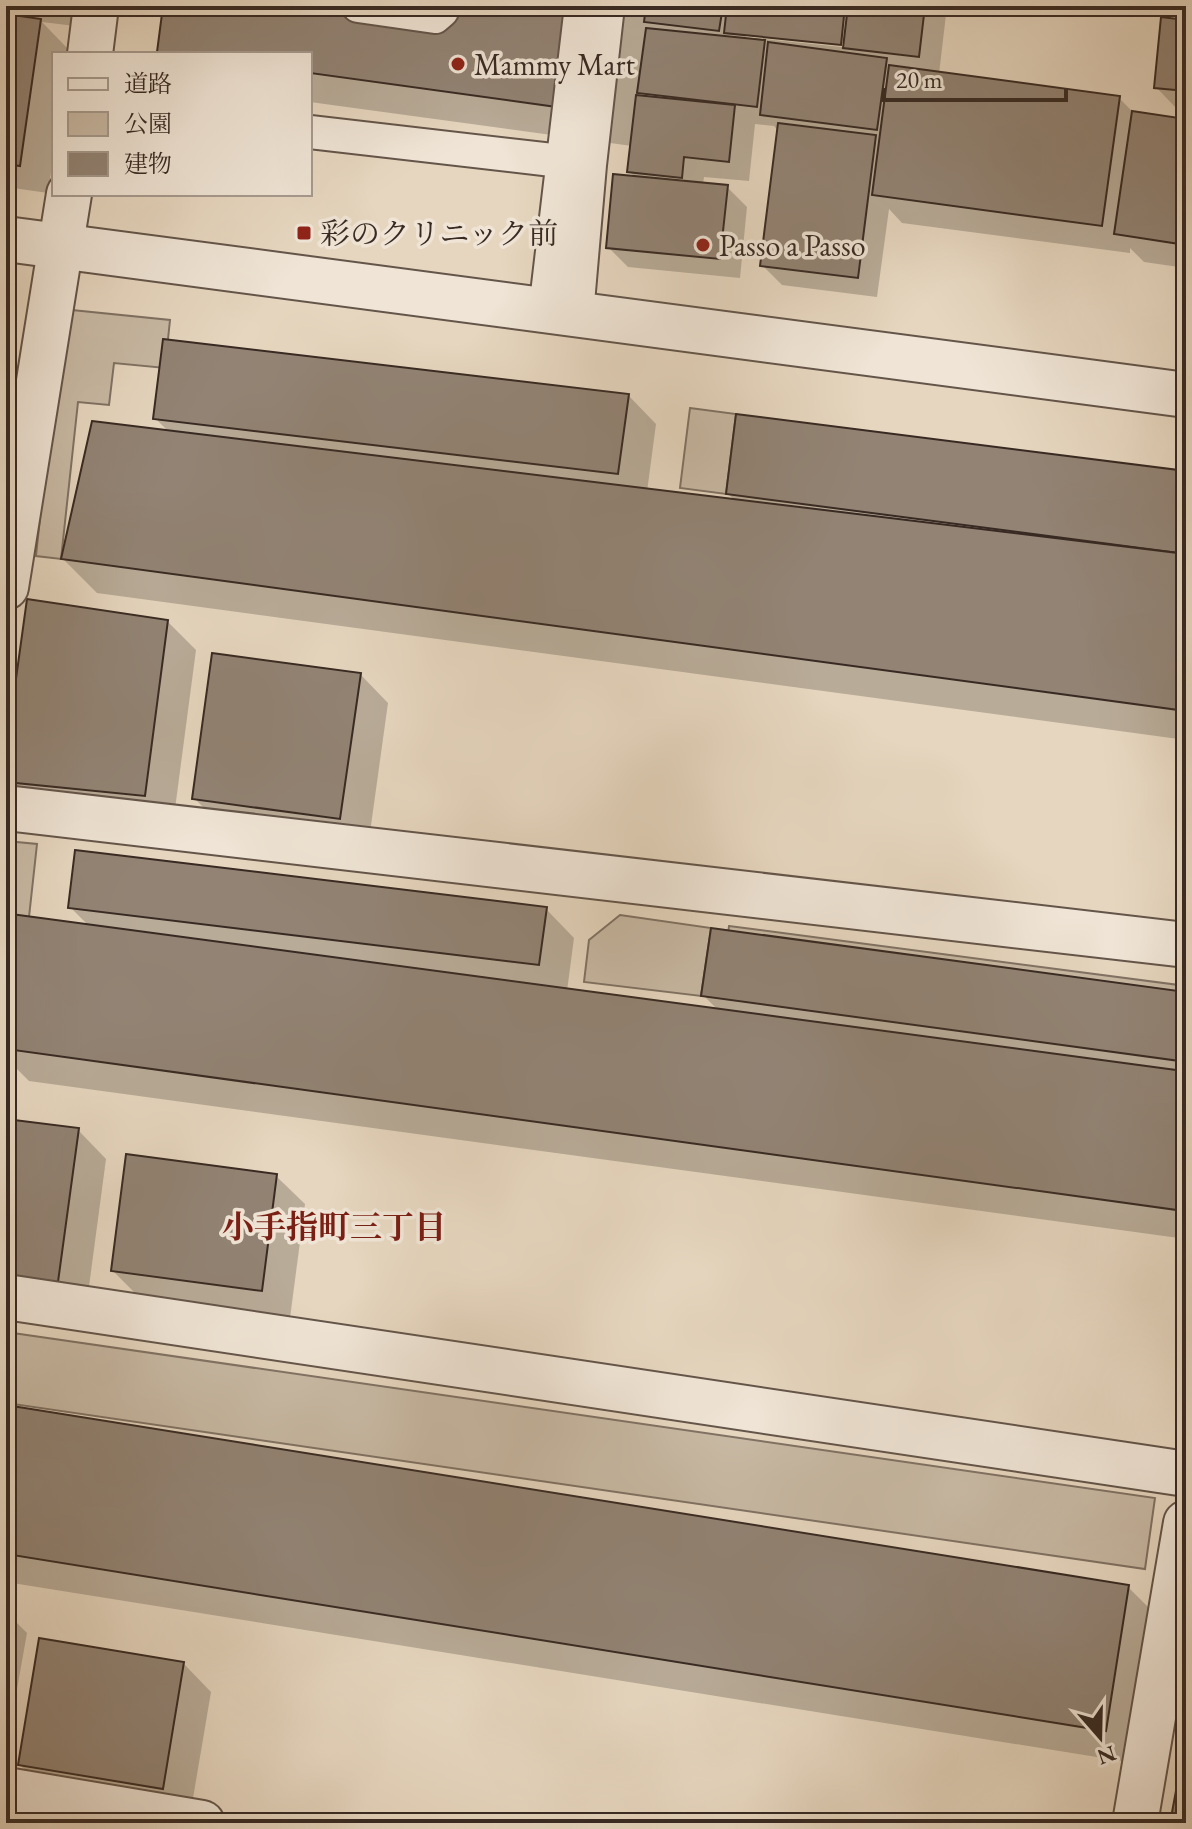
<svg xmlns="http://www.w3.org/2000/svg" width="1192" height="1829" viewBox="0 0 1192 1829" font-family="'EB Garamond','Noto Serif JP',serif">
  <rect width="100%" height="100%" fill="#e6d6bf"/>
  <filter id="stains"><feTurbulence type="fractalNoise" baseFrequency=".0025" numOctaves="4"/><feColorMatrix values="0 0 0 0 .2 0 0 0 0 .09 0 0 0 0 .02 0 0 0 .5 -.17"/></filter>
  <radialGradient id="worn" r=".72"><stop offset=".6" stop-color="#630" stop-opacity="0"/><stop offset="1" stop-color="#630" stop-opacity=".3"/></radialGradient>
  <!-- green -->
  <g fill="#c8b9a4" stroke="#807264" stroke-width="2">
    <path d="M62,309L170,320L165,368L114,363L109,405L78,402L61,559L36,556Z"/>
    <path d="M690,408L736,414L726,494L680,488Z"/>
    <path d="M6,841L37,844L29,917L6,961Z"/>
    <path d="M620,915L711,928L701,996L584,982L589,940Z"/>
    <path d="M729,926L1186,986V1072L1176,1070L1185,1006L728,934Z"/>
    <path d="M6,1332L1155,1498L1145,1569L6,1403Z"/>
    <path d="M1186,1594V1716L1166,1712Z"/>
  </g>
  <!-- shadow -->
  <g fill="#0003" fill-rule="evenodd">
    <path d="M6,6H111L108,30L42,22L68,49V54H54V152L48,193L6,187Z"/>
    <path d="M165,6H947L939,74L1119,98L1134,113L1186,121V268L1144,262L1130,248V253L902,223L889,209L877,297L782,285L762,265L779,132L774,126L755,124L749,181L704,177L703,184L727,187L747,207L740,278L628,267L608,247L636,178L629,171L632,146L310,102V54H162L159,52ZM746,33L851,44V48L746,37Z"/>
    <path d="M1186,22V109L1176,108L1156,87Z"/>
    <path d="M628,395L656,424L647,492L738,503L728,494L1186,473V740L97,593L63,559L170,433L155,418Z"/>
    <path d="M167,621L196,650L173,824L32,809L6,783V765Z"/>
    <path d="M360,674L388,703L368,847L222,826L194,798Z"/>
    <path d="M70,907L546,909L574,938L567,991L719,1011L703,995L712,930L1186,994V1239L29,1081L6,1058V967L90,927Z"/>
    <path d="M6,1121L78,1130L106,1159L86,1309L6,1298Z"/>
    <path d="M276,1176L305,1204L290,1318L141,1299L113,1271Z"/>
    <path d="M6,1407L1128,1587L1163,1622L1140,1764L6,1582Z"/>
    <path d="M6,1612L27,1633L6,1751Z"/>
    <path d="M183,1663L211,1692L190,1816L48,1793L20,1765Z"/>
  </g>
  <!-- building -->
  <g fill="#928374" stroke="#382a23" stroke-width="2">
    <path d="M163,6H614L600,113L310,73V54L157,52Z"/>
    <path d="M646,6H723L719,31L644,22Z"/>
    <path d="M727,6H845L841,45L724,33Z"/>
    <path d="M848,6H925L919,57L843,48Z"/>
    <path d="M6,14L41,19L20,166L6,164Z"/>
    <path d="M1161,17L1186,20V91L1154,88Z"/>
    <path d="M646,28L765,40L757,107L637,93Z"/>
    <path d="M768,42L887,58L877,130L760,115Z"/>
    <path d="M889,65L1120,96L1102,226L872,195Z"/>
    <path d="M636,95L735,105L729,162L684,157L682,178L627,172Z"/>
    <path d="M1132,111L1186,119V245L1114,234Z"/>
    <path d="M778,123L876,135L858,278L760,266Z"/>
    <path d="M613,174L728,185L720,259L606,248Z"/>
    <path d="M163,339L629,394L618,474L153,419Z"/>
    <path d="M736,414L1186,471V554L726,494Z"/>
    <path d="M92,421L1186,554V711L61,559Z"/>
    <path d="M27,599L168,620L145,796L6,782V751Z"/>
    <path d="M212,653L361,673L340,819L192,799Z"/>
    <path d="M75,850L547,907L539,965L68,908Z"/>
    <path d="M11,914L1176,1070L1186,1074V1141L1177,1210L6,1049V953Z"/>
    <path d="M711,928L1186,992L1180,1061L701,996Z"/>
    <path d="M6,1119L79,1128L58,1282L6,1275Z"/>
    <path d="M126,1154L277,1174L262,1291L111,1271Z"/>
    <path d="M6,1405L1129,1585L1106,1731L6,1554Z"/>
    <path d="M39,1638L184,1662L163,1789L18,1765Z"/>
    <path d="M1186,1737V1823H1170Z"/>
  </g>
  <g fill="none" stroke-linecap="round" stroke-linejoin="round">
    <!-- service casing -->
    <g stroke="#64554a" stroke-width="36">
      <g id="service">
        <path d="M358,6L435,17L442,11V6"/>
        <path d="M310,132L561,161"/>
        <path d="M545,311L581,6"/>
        <path d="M577,314L590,165L608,6"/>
      </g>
    </g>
    <!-- minor casing -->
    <g stroke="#64554a" stroke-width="48">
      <g id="minor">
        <path d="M90,54L96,6"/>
        <path d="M6,587L69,194"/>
        <path d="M6,808L1186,945"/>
        <path d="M6,1297L1186,1474"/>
        <path d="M6,1790L202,1823"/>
        <path d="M1135,1823L1186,1523"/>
      </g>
    </g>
    <!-- tertiary casing -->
    <g stroke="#64554a" stroke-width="48">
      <path id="tertiary" d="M6,239L1186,395"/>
    </g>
    <!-- service -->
    <use href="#service" stroke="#efe4d5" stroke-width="32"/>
    <!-- minor -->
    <use href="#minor" stroke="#efe4d5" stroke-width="44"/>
    <!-- tertiary -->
    <use href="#tertiary" stroke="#efe4d5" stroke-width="44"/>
  </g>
  <!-- markers -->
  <g fill="#8f2418" stroke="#efe4d5" stroke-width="3">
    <circle cx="458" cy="64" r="8"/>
    <rect x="296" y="225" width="16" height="16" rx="4"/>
    <circle cx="703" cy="245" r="8"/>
  </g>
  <g text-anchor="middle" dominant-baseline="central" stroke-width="7" stroke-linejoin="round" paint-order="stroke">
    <!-- poi labels -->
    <g font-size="30" fill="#382a23" stroke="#efe4d5" text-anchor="start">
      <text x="474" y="64">Mammy Mart</text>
      <text x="320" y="233">彩のクリニック前</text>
      <text x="719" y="245">Passo a Passo</text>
    </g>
    <!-- neighbourhood labels -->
    <g font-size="32" font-weight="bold" fill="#7a1f14" stroke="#efe4d5">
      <text x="334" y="1227">小手指町三丁目</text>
    </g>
  </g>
  <!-- margin -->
  <rect width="1192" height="1829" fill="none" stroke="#e6d6bf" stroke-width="32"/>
  <rect x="8" y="8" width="1176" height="1813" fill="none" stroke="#382a23" stroke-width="4"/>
  <rect x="16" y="16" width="1160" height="1797" fill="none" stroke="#382a23" stroke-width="2"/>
  <!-- legend -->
  <rect x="52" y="52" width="260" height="144" fill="#efe4d5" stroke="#a69a8e" stroke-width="2"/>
  <rect x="68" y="78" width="40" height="12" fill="#efe4d5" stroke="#a69a8e" stroke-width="2"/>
  <text x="124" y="92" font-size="24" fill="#382a23">道路</text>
  <rect x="68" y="112" width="40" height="24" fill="#c8b9a4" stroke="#a69a8e" stroke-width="2"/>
  <text x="124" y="132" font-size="24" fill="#382a23">公園</text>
  <rect x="68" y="152" width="40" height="24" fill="#928374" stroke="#a69a8e" stroke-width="2"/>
  <text x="124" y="172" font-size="24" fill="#382a23">建物</text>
  <!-- north arrow -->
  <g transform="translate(1100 1737) rotate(160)" stroke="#efe4d5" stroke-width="6" paint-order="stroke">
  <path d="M0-6L14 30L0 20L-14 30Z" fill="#382a23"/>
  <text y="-12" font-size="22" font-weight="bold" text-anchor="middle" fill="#382a23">N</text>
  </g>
  <!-- scale -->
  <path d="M884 88v12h182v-12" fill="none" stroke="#382a23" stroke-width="4"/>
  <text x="896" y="88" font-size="24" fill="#382a23" stroke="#efe4d5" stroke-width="6" paint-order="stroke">20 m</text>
  <rect width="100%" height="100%" filter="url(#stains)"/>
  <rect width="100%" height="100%" fill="url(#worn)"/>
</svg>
